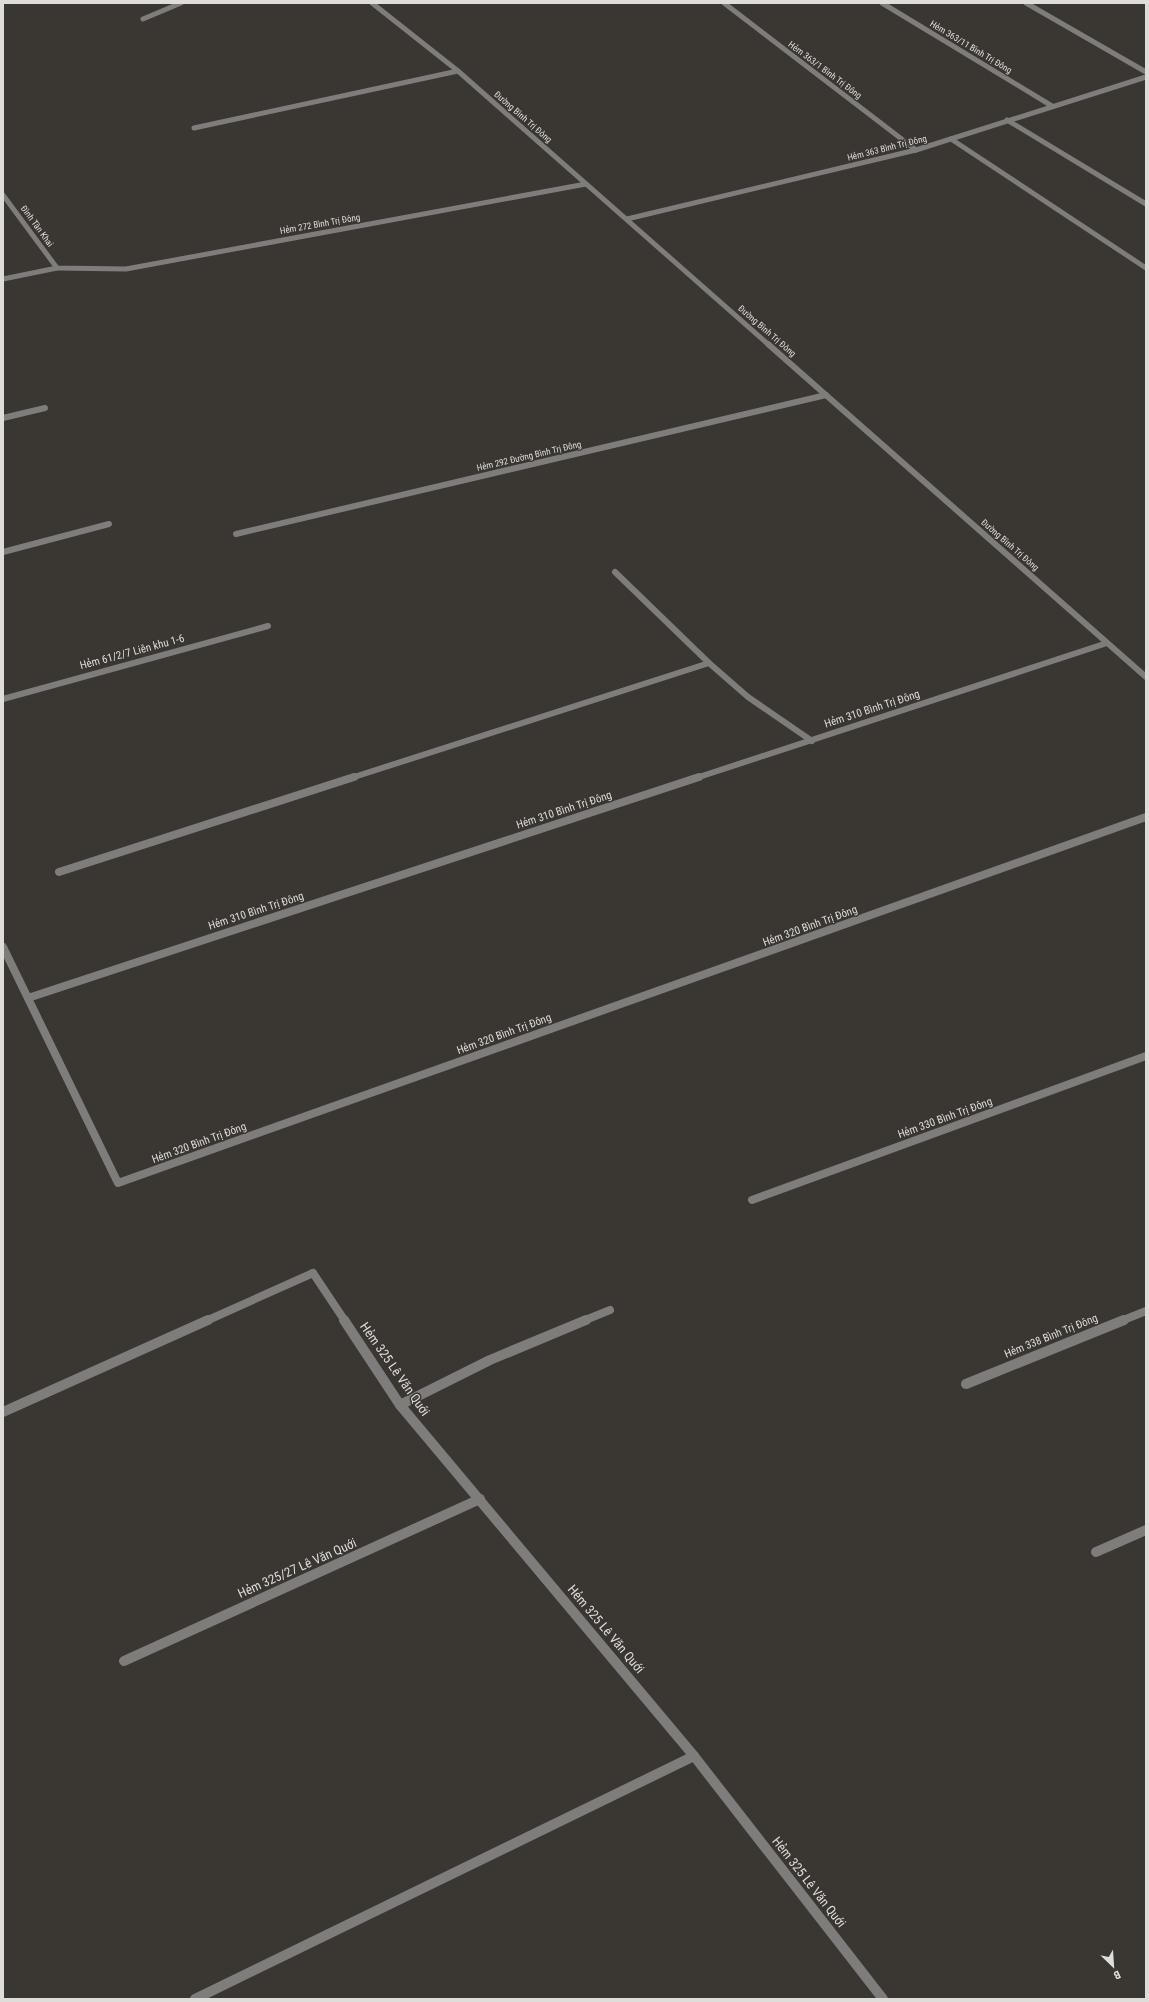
<svg xmlns="http://www.w3.org/2000/svg" width="1149" height="2002" viewBox="0 0 1149 2002" font-family="'Roboto Condensed',sans-serif">
  <rect width="100%" height="100%" fill="#3a3632"/>
  <g fill="none" stroke-linecap="round" stroke-linejoin="round">
    <!-- service-far3 -->
    <g stroke="#7f7d7b" stroke-width="5">
      <path d="M194,128L458,71"/>
      <path d="M3,279L57,268"/>
    </g>
    <!-- service-far2 -->
    <g stroke="#7f7d7b" stroke-width="6">
      <path d="M3,418L45,408"/>
      <path d="M3,552L109,524"/>
      <path d="M615,572L709,663L748,697L812,741"/>
      <path d="M3,699L268,626"/>
      <path d="M351,778L709,663"/>
      <path d="M696,778L1107,643"/>
    </g>
    <!-- service-far1 -->
    <g stroke="#7f7d7b" stroke-width="8">
      <path d="M59,872L354,777"/>
      <path d="M3,947L118,1183L1146,817"/>
      <path d="M28,998L699,777"/>
      <path d="M206,1321L313,1273"/>
    </g>
    <!-- service -->
    <g stroke="#7f7d7b" stroke-width="10">
      <path d="M3,1412L208,1320"/>
      <path d="M124,1661L480,1499"/>
      <path d="M195,1999L694,1756"/>
    </g>
    <!-- minor-far3 -->
    <g stroke="#7f7d7b" stroke-width="5">
      <path d="M724,3L916,150"/>
      <path d="M882,3L1052,106"/>
      <path d="M1026,3L1146,72"/>
      <path d="M143,19L181,3"/>
      <path d="M1007,120L1146,204"/>
      <path d="M951,139L1146,268"/>
      <path d="M3,195L57,268L126,269L586,184"/>
      <path d="M627,219L916,150L1146,77"/>
    </g>
    <!-- minor-far2 -->
    <path stroke="#7f7d7b" stroke-width="6" d="M236,534L826,395"/>
    <!-- minor-far1 -->
    <g stroke="#7f7d7b" stroke-width="8">
      <path d="M752,1200L1146,1056"/>
      <path d="M313,1273L345,1321"/>
      <path d="M583,1321L610,1310"/>
      <path d="M1121,1321L1146,1311"/>
    </g>
    <!-- minor -->
    <g stroke="#7f7d7b" stroke-width="10">
      <path d="M344,1320L400,1405L694,1756L883,1999"/>
      <path d="M966,1384L1124,1320"/>
      <path d="M400,1405L490,1360L586,1320"/>
      <path d="M1096,1552L1146,1530"/>
    </g>
    <!-- tertiary-far1 -->
    <path stroke="#7f7d7b" stroke-width="5" d="M372,3L458,71L769,345"/>
    <!-- tertiary -->
    <path stroke="#7f7d7b" stroke-width="6" d="M768,344L1146,677"/>
  </g>
  <g text-anchor="middle" dominant-baseline="central" stroke-width="3" stroke-linejoin="round" paint-order="stroke">
    <!-- far-street labels -->
    <g font-size="9" fill="#dfddda" stroke="#3a3632">
      <text transform="translate(971 47) rotate(31)">Hẻm 363/11 Bình Trị Đông</text>
      <text transform="translate(825 70) rotate(37)">Hẻm 363/1 Bình Trị Đông</text>
      <text transform="translate(523 117) rotate(41)">Đường Bình Trị Đông</text>
      <text transform="translate(887 148) rotate(-14)">Hẻm 363 Bình Trị Đông</text>
      <text transform="translate(320 224) rotate(-10)">Hẻm 272 Bình Trị Đông</text>
      <text transform="translate(37 226) rotate(54)">Đình Tân Khai</text>
      <text transform="translate(767 331) rotate(41)">Đường Bình Trị Đông</text>
      <text transform="translate(529 456) rotate(-13)">Hẻm 292 Đường Bình Trị Đông</text>
      <text transform="translate(1010 545) rotate(41)">Đường Bình Trị Đông</text>
    </g>
    <!-- street labels -->
    <g font-size="11" fill="#dfddda" stroke="#3a3632">
      <text transform="translate(132 652) rotate(-15)">Hẻm 61/2/7 Liên khu 1-6</text>
      <text transform="translate(872 709) rotate(-18)">Hẻm 310 Bình Trị Đông</text>
      <text transform="translate(564 810) rotate(-18)">Hẻm 310 Bình Trị Đông</text>
      <text transform="translate(256 911) rotate(-18)">Hẻm 310 Bình Trị Đông</text>
      <text transform="translate(810 926) rotate(-20)">Hẻm 320 Bình Trị Đông</text>
      <text transform="translate(504 1034) rotate(-20)">Hẻm 320 Bình Trị Đông</text>
      <text transform="translate(945 1118) rotate(-20)">Hẻm 330 Bình Trị Đông</text>
      <text transform="translate(199 1143) rotate(-20)">Hẻm 320 Bình Trị Đông</text>
      <text transform="translate(1051 1336) rotate(-22)">Hẻm 338 Bình Trị Đông</text>
    </g>
    <!-- near-street labels -->
    <g font-size="13" fill="#dfddda" stroke="#3a3632">
      <text transform="translate(395 1369) rotate(55)">Hẻm 325 Lê Văn Quới</text>
      <text transform="translate(297 1568) rotate(-24)">Hẻm 325/27 Lê Văn Quới</text>
      <text transform="translate(606 1629) rotate(50)">Hẻm 325 Lê Văn Quới</text>
      <text transform="translate(809 1882) rotate(52)">Hẻm 325 Lê Văn Quới</text>
    </g>
  </g>
  <!-- border -->
  <rect width="1149" height="2002" fill="none" stroke="#dfddda" stroke-width="8"/>
  <!-- north arrow -->
  <g transform="translate(1113 1966) rotate(155)" stroke="#3a3632" stroke-width="3" paint-order="stroke">
  <path d="M0-3L7 15L0 10L-7 15Z" fill="#dfddda"/>
  <text y="-6" font-size="11" font-weight="bold" text-anchor="middle" fill="#dfddda">B</text>
  </g>
</svg>
